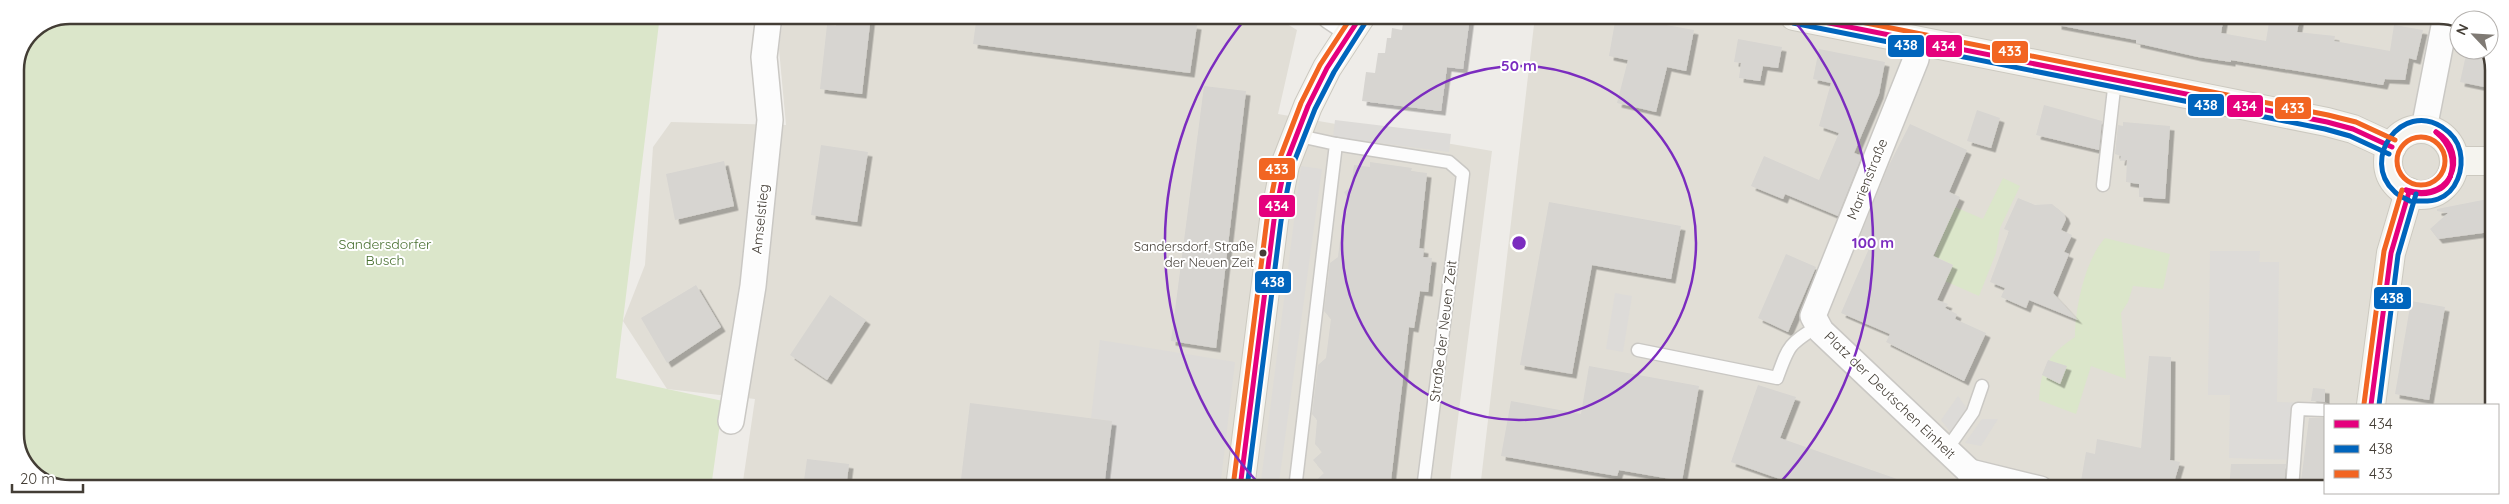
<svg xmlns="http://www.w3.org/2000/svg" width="2509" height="504" viewBox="0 0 2509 504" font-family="Quicksand,sans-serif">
  <defs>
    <filter id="shadow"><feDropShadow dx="4.5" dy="4.5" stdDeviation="0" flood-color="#0004"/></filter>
  </defs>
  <rect width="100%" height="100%" fill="#eeece8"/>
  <!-- residential -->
  <g fill="#e1ded6">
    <path d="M783,15L1274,16L1297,30L1278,114L1492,151L1449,489L742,488L755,399L667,389L623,321L645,265L653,147L671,122L786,125L779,49Z"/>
    <path d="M1535,16H2450L2459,21V50H2488L2494,63L2493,405H2325V489H1480Z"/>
  </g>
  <!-- green -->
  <g fill="#dbe6ca">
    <path d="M69,15H660L616,378L723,401L711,488H59L29,471L15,441V69L31,31Z"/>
    <path d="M2003,178L2020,186L2000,228L1996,253L1979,296L1945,281L1953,265L1934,256L1955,207L1983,219Z"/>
    <path d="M2105,238L2170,254L2163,289L2133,286L2128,302L2121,313L2126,379L2091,366L2076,414L2039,400C2041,367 2048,355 2075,337C2075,308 2085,260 2105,238Z"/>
  </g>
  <!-- parking -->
  <g fill="#dddbd8">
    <path d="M1335,120L1451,134L1449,152L1333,137Z"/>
    <path d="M1301,166L1322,169L1278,489H1260Z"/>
    <path d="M2210,251H2260L2259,262H2279L2277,402L2307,403L2300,460L2229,458L2230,395H2208Z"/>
    <path d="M1615,293L1632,296L1623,352L1606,349Z"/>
    <path d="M1100,340L1235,362L1220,488H1104L1111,421L1091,418Z"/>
    <path d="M1958,396L1968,410L1951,433L1941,420Z"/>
    <path d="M1982,419H1998L1981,446L1965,443Z"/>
  </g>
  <!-- building -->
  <g fill="#d7d5d1" filter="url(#shadow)">
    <path d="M838,15H871L862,94L820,89L827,25L836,26Z"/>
    <path d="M977,15H1122L1197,25L1190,73L973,44Z"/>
    <path d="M1404,16H1470L1463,69L1447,67L1441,111L1362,101L1366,72L1375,73L1378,53H1385L1387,38H1391L1392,28L1402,30Z"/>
    <path d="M1616,16L1694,30L1686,71L1667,67L1656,112L1617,103L1628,60L1609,56Z"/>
    <path d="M2058,16H2224L2221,33L2266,41L2270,16H2300L2297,32L2335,36L2334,41L2390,51L2394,25L2423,30L2416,60L2409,58L2405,80L2385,79L2383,85L2231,60V62L2198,57L2136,43V40L2057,25Z"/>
    <path d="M1738,39L1782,47L1778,68L1763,66L1760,81L1739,78L1741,63L1734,62Z"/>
    <path d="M1819,49L1885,62L1879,94L1854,153L1862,156L1838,216L1785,194L1783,199L1751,186L1764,156L1819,180L1839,133L1819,126L1831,83L1813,79Z"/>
    <path d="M2467,50H2488L2494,63V89L2460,82Z"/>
    <path d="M1204,86L1246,91L1216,348L1171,341Z"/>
    <path d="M2044,105L2102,121L2099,150L2036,135Z"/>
    <path d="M1977,110L2000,118L1991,148L1967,141Z"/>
    <path d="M2123,122L2170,126L2165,199L2139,197V184L2126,182L2127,160L2120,161L2121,156L2115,154L2118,125L2123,126Z"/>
    <path d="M1910,124L1967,150L1949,192L1960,197L1933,256L1953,265L1937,300L1948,304L1945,308L1957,314L1955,319L1986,333L1964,381L1886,342L1890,334L1841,313L1871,244L1859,239L1888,167Z"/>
    <path d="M821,145L868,152L857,222L811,215Z"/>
    <path d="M724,161L734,206L675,220L666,174Z"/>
    <path d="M1370,162L1412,168L1411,171L1427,173L1419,248L1424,249L1423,257L1432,258L1428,292L1420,291L1414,328L1409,327L1390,489H1307L1324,473L1313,460L1322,452L1315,444L1317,420L1312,414L1318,365L1326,358L1331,319L1324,311L1330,263L1338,257L1343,216L1347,213L1348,199L1344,192L1351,187L1354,165L1370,167Z"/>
    <path d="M2018,198L2035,205L2052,204L2064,214L2066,219L2061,230L2072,235L2064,252L2069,254L2053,293L2078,320L2029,300L2026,308L2001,297L2005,288L1990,282L2009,231L2004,229Z"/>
    <path d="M2493,198V221L2488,220L2490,232L2438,239L2430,229L2448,213L2437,211V209Z"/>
    <path d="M1549,202L1681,226L1671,279L1592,265L1572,374L1520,365Z"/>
    <path d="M1786,254L1816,267L1788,332L1758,318Z"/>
    <path d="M696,285L721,327L667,363L641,318Z"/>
    <path d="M830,295L866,320L827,380L790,355Z"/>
    <path d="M2411,301L2445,307L2429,400L2395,394Z"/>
    <path d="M2149,356L2171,357L2170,460L2180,462L2172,489H2120L2081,481L2086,452L2095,454L2097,439L2141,448Z"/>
    <path d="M2048,360L2067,366L2060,384L2042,375Z"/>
    <path d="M1589,366L1699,386L1682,481L1619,470L1617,476L1501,456L1511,401L1581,414Z"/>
    <path d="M1758,385L1796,397L1780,438L1917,486V489H1809L1731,462Z"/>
    <path d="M2313,388L2325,389V402L2311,401Z"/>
    <path d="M970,403L1112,421L1104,488H960Z"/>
    <path d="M2309,418H2325V489H2300Z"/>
    <path d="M807,459L849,464L846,488H803Z"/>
    <path d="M2231,464H2286L2284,489H2229Z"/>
  </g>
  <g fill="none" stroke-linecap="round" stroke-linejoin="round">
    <!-- lane casing -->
    <g stroke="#cac8c4" stroke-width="15">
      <g id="lane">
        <path d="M1336,144L1449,162L1463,174L1423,489"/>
        <path d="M2103,185L2115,80"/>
        <path d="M1638,350L1777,378C1789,345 1788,345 1818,326"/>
        <path d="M1947,449L1973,412L1982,386"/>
        <path d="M1717,487L1721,489"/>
        <path d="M1295,489L1336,144L1295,135"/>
        <path d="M2292,489L2298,409L2325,410"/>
      </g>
    </g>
    <!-- street casing -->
    <g stroke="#cac8c4" stroke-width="28">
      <g id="street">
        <path d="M1330,16L1351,30"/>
        <path d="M1919,41L1916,59L1813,316L1821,331L1970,472L1973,489"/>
        <path d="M2424,129L2446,16"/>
        <path d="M731,421L753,286L770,120L764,57L769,15"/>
        <path d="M1970,472L2040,489"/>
      </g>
    </g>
    <!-- secondary casing -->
    <g stroke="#ccc9c0" stroke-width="30">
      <g id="secondary">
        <path d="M1794,16L2327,122L2353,129L2392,147"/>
        <circle cx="2421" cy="162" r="33"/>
        <path d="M2454,161H2493"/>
        <path d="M2371,405L2391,253L2409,192"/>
        <path d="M1240,488L1274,220L1285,165L1308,106L1327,68L1361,16"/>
      </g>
    </g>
    <!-- lane -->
    <use href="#lane" stroke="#fcfcfc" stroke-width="12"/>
    <!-- street -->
    <use href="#street" stroke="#fcfcfc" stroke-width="25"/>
    <!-- secondary -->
    <use href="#secondary" stroke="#f5f4ef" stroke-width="28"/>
    <!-- bus-1 casing -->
    <g stroke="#fff" stroke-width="9">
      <g id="bus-1">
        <path d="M1794,16L2327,122L2353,129L2392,147"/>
        <path d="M2436,132C2453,142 2458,160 2450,177"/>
        <path d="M2436,132C2450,144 2456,160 2450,177"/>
        <path d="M2406,190C2422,195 2441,193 2450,177"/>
        <path d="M2406,190C2420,197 2444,194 2450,177"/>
        <path d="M2371,405L2391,253L2409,192"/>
        <path d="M1240,488L1274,220L1285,165L1308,106L1327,68L1361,16"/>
      </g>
    </g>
    <!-- bus-2 casing -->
    <g stroke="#fff" stroke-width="9">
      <g id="bus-2">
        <path d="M1793,23L2325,129L2350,136L2389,154"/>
        <path d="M2410,201C2405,198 2398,196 2394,191C2360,159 2402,101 2442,127C2451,133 2458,141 2460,151C2464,169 2457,192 2438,199C2431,202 2422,201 2415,201"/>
        <path d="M2379,405L2398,255L2416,194"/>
        <path d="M1247,488L1281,221L1292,167L1315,109L1334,72L1367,20"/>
      </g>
    </g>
    <!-- bus-3 casing -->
    <g stroke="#fff" stroke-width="9">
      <g id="bus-3">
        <path d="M1831,16L2328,115L2356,122L2395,140"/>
        <circle cx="2421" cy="161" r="24"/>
        <path d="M2364,404L2384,251L2402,190"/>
        <path d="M1233,487L1267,219L1278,163L1301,103L1320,65L1352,16"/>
      </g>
    </g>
    <!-- bus-1 -->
    <use href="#bus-1" stroke="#e5007d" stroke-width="5"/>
    <!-- bus-2 -->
    <use href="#bus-2" stroke="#0065bd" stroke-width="5"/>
    <!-- bus-3 -->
    <use href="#bus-3" stroke="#f26522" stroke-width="5"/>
  </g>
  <!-- distance rings -->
  <g fill="none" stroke="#7b2cbf" stroke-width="2.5">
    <circle cx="1519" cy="243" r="177"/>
    <path d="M1262 487A354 354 0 0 1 1246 18M1792 18A354 354 0 0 1 1776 487"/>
  </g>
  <!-- markers -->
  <circle fill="#433d35" stroke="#fff" stroke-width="2" cx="1263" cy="253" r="4.5"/>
  <g text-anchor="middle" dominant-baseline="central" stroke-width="4" stroke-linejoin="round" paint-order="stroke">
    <!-- bus labels -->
    <g font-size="13" fill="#433d35" stroke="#fff" text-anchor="end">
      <text x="1254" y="246">Sandersdorf, Straße<tspan x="1254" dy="16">der Neuen Zeit</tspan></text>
    </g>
    <!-- street labels -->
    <g font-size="14" fill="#433d35" stroke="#fff">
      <text transform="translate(1867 179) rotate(-68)">Marienstraße</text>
      <text transform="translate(760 219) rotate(-84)">Amselstieg</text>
      <text transform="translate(1443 331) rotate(-83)">Straße der Neuen Zeit</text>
      <text transform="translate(1890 395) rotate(44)">Platz der Deutschen Einheit</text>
    </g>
    <!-- park labels -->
    <g font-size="14" fill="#476f2f" stroke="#fff">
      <text x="385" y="244">Sandersdorfer<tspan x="385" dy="16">Busch</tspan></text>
    </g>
  </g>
  <!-- crop -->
  <path d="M0 0H2509V504H0ZM70 24H2439A46 46 0 0 1 2485 70V434A46 46 0 0 1 2439 480H70A46 46 0 0 1 24 434V70A46 46 0 0 1 70 24Z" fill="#fff" fill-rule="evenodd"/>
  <path fill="none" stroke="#433d35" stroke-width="2.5" d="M70 24H2439A46 46 0 0 1 2485 70V434A46 46 0 0 1 2439 480H70A46 46 0 0 1 24 434V70A46 46 0 0 1 70 24Z"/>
  <circle cx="1519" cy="243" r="8" fill="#7b2cbf" stroke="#fff" stroke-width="2.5"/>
  <g font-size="15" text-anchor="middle" font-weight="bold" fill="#7b2cbf" stroke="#fff" stroke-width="4" stroke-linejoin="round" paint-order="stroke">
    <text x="1519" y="71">50 m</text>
    <text x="1873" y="248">100 m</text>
  </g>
  <g stroke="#fff" stroke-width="2">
    <rect x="1887" y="34" width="38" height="24" rx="5" fill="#0065bd"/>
    <rect x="1925" y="34" width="38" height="24" rx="5" fill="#e5007d"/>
    <rect x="1991" y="40" width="38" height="24" rx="5" fill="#f26522"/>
    <rect x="2187" y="93" width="38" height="24" rx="5" fill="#0065bd"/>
    <rect x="2226" y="94" width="38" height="24" rx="5" fill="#e5007d"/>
    <rect x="2274" y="96" width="38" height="24" rx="5" fill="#f26522"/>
    <rect x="1258" y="157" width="38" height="24" rx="5" fill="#f26522"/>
    <rect x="1258" y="194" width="38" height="24" rx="5" fill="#e5007d"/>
    <rect x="1254" y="270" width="38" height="24" rx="5" fill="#0065bd"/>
    <rect x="2373" y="286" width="39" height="24" rx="5" fill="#0065bd"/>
  </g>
  <g font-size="14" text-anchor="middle" font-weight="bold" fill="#fff">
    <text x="1906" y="50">438</text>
    <text x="1944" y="51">434</text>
    <text x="2010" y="56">433</text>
    <text x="2206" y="110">438</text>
    <text x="2245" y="111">434</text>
    <text x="2293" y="113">433</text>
    <text x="1277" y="174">433</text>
    <text x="1277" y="211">434</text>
    <text x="1273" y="287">438</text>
    <text x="2392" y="303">438</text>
  </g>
  <!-- legend -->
  <rect x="2324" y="404" width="175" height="90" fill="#ffffff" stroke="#b4b1ae"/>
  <rect x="2334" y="420" width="25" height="8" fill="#e5007d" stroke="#b4b1ae"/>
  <text x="2369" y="429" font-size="15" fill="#433d35">434</text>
  <rect x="2334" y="445" width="25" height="8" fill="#0065bd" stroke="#b4b1ae"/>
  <text x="2369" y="454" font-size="15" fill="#433d35">438</text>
  <rect x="2334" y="470" width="25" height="8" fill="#f26522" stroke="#b4b1ae"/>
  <text x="2369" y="479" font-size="15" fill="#433d35">433</text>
  <!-- north arrow -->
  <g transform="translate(2474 35) rotate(295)"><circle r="24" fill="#ffffff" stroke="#b4b1ae"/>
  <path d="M0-4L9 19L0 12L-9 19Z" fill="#7f7a74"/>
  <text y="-8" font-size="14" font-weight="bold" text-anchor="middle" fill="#433d35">N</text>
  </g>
  <!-- scale -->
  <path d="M12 484v8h71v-8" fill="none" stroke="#433d35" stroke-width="2.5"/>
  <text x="20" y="484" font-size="15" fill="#433d35" stroke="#ffffff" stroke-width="4" paint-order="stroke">20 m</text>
</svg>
